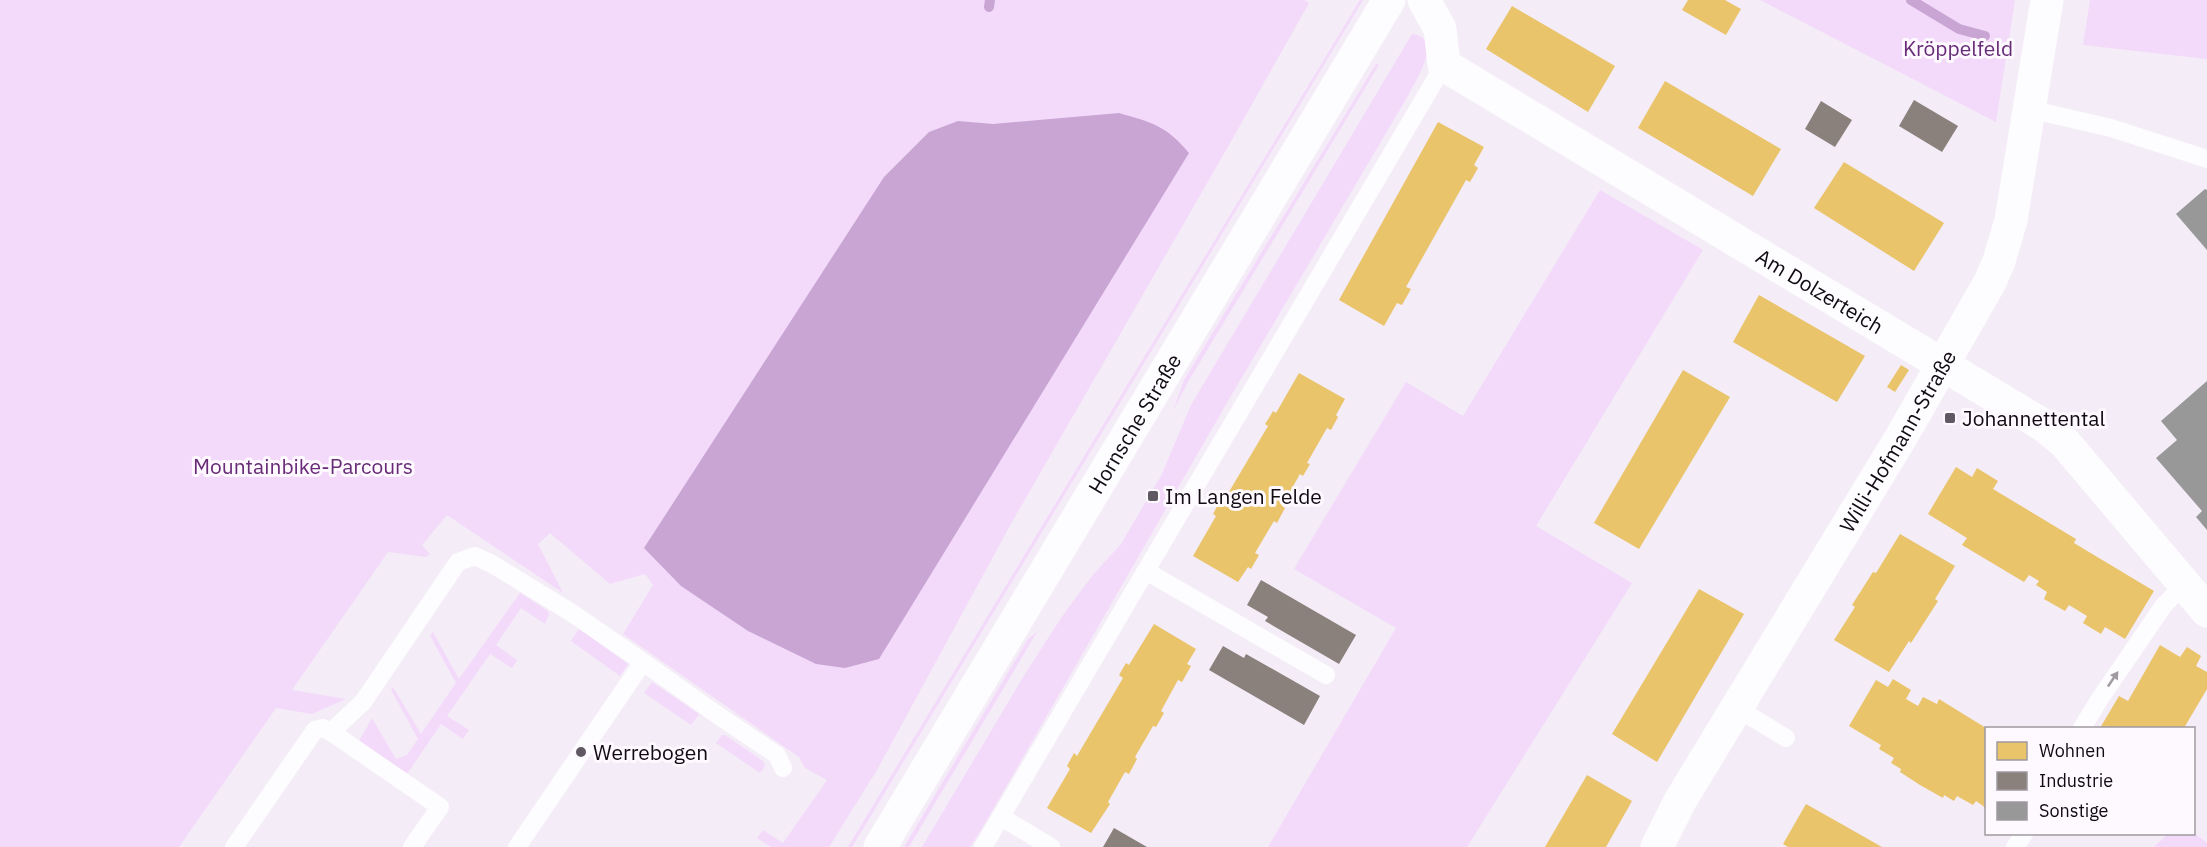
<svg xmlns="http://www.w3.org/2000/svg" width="2207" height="847" viewBox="0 0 2207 847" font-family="'IBM Plex Sans',sans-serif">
  <rect width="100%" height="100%" fill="#f4ecf7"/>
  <!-- green -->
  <g fill="#f3dafa">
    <path d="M0,0H1304L1309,3L1225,152L1012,522L877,770L829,847H771L757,838L763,830L783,843L827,780L805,768L799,757L623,634L653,585L645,574L610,584L550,533L538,544L563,593L447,515L422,545L430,554L426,557L388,552L292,690L346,699L312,714L276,708L179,847H0Z"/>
    <path d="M1360,0H1363L852,847H848Z"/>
    <path d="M1760,0H2015L1996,122Z"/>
    <path d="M2090,0H2207V59L2083,45Z"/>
    <path d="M1412,34C1444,38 1417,78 1409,94L1228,401L984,825L970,847H922L1025,674L1063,615L1092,576L1121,544L1162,474L1191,405Z"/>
    <path d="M1376,64L1379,65L1188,382L1173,411L1184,380Z"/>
    <path d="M1600,190L1703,250L1536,526L1632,583L1467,847H1268L1396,628L1294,569L1406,382L1463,416Z"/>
    <path d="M520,593L548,611L549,615L545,624L521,608L496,645L517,660L512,668L490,654L447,716L469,730L463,739L441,724L407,774L359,741L372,718L396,759L407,755L418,739L391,690L393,687L421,734L456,683L430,636L433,632L459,679Z"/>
    <path d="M579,629L628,664L620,676L571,641Z"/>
    <path d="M1037,632L909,847H904L1028,639Z"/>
    <path d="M652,682L699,714L691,725L644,693Z"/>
    <path d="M722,735H725L763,761L765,766L760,773L716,743Z"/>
    <path d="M2194,833L2207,843V847H2154L2168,834Z"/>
  </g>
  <!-- water -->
  <path fill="#c9a5d4" d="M1119,113C1151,122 1167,126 1189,153L879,659L845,668L816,664L748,631L681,586L644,548L884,177L929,132L958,121L993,124Z"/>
  <!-- homes -->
  <g fill="#e9c46a">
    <path d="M1688,0H1725L1741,9L1726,35L1682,10Z"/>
    <path d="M1512,6L1615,66L1588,112L1486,49Z"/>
    <path d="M1665,81L1781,149L1753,196L1638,128Z"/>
    <path d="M1438,122L1484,147L1474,165L1478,168L1470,182L1466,180L1406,287L1411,289L1402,305L1397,303L1384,326L1339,300Z"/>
    <path d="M1844,162L1944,223L1914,271L1814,208Z"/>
    <path d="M1759,295L1865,356L1837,402L1733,342Z"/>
    <path d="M1901,365L1909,370L1895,392L1887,387Z"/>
    <path d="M1683,370L1730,397L1639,549L1594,523Z"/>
    <path d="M1299,373L1345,399L1336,415L1338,417L1331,430L1327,428L1307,463L1310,464L1303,476L1300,474L1282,506L1285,508L1277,523L1274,521L1255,553L1259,555L1251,569L1248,567L1238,582L1193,556L1216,516L1213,514L1220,501L1223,502L1268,426L1265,424L1269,418L1273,411L1276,413Z"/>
    <path d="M1956,467L1972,477L1977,468L1998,481L1993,489L2076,539L2074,543L2154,591L2125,639L2105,627L2101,634L2083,623L2087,616L2069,605L2065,611L2044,599L2047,592L2036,585L2039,581L2029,575L2024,582L1962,545L1967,538L1928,514Z"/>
    <path d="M1900,534L1955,566L1935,599L1938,601L1911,643L1909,641L1889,672L1834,640L1855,607L1852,605L1873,572L1876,573Z"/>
    <path d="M1699,589L1744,614L1657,762L1612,734Z"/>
    <path d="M1154,624L1196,649L1187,664L1191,666L1182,682L1178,680L1161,711L1164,713L1156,727L1153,726L1135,757L1137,759L1129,774L1125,772L1108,802L1110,804L1091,833L1047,808L1070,769L1067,766L1074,753L1077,756L1123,678L1119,675L1126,663L1129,665Z"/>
    <path d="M2160,645L2180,657L2187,647L2201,656L2196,666L2207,672V689L2184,728H2100L2119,696L2128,701Z"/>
    <path d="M1893,679L1911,690L1906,699L1918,706L1923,697L1937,704L1939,699L1986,728V808L1976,801L1973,805L1957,796L1954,801L1944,795L1943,798L1920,785L1900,772L1901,769L1891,763L1894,758L1879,749L1881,745L1849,726L1876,680L1888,687Z"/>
    <path d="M1587,775L1632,801L1606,847H1545Z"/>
    <path d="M1806,804L1845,826L1882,847H1788L1783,844Z"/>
  </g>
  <!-- industry -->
  <g fill="#8a817c">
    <path d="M1914,100L1958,126L1942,152L1899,126Z"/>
    <path d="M1821,101L1852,120L1835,147L1805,129Z"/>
    <path d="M1261,580L1356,635L1339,664L1265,621L1268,617L1247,605Z"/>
    <path d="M1223,646L1244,658L1246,654L1320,696L1304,725L1209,670Z"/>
    <path d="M1114,828L1147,847H1103Z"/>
  </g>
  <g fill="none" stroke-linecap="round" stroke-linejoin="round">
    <!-- stream -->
    <g stroke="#c9a5d4" stroke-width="10">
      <path d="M1911,0L1959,29L1985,36"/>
      <path d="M989,7L990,0"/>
    </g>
  </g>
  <!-- building -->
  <g fill="#999899">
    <path d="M2205,189L2207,190V250L2176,214Z"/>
    <path d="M2207,381V530L2196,517L2202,511L2156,458L2177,440L2161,421Z"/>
  </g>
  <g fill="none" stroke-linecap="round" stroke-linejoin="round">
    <!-- lane -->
    <g stroke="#fdfcfe" stroke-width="18">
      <path d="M2029,109L2111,128L2207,159"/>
      <path d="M1146,571L1326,675"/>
      <path d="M1737,708L1786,738"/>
      <path d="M2082,728L2099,700L2164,605L2185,584"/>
      <path d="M331,732L440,807L412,847"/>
      <path d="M1001,817L1051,847"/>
      <path d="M234,847L315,730L323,728L331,732L363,702L458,562L475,556L492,564L572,613L643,662L716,714L777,755L783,768"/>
      <path d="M517,847L643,662"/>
      <path d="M983,847L1444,65"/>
      <path d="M2015,847L2024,834"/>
    </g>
    <!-- street -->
    <g stroke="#fdfcfe" stroke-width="33">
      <path id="s1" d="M1424,0L1440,29L1444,65L2043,425L2065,443L2207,611"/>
      <path id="s2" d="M1657,847L1680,801L1900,439L1990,282L1999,261L2011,220L2047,0"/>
    </g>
    <!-- secondary -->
    <path stroke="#fdfcfe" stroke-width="33" id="s3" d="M880,847L1389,0"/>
  </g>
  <!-- one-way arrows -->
  <defs><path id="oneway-solid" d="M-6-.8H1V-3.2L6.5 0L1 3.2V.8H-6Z" transform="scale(1.5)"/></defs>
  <use fill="#9f9ba0" href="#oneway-solid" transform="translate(2113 679) rotate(-56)"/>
  <!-- markers -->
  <g fill="#605963" stroke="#fdf9fe" stroke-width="2">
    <rect x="1944" y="412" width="12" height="12" rx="3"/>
    <rect x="1147" y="490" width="12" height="12" rx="3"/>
    <circle cx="581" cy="752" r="6"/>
  </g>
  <g text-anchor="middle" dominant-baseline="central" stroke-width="6" stroke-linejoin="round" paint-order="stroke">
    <!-- park labels -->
    <g font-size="21" fill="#672b77" stroke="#fdf9fe">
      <text x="1958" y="48">Kröppelfeld</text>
      <text x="303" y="466">Mountainbike-Parcours</text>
    </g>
    <!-- street labels -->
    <g font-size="21" fill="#110a13" stroke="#fdf9fe">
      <text stroke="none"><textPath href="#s1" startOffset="508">Am Dolzerteich</textPath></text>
      <text stroke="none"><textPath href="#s3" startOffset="494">Hornsche Straße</textPath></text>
      <text stroke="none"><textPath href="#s2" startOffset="472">Willi-Hofmann-Straße</textPath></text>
    </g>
    <!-- poi labels -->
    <g font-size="21" fill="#110a13" stroke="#fdf9fe" text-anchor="start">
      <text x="1962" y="418">Johannettental</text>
      <text x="1165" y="496">Im Langen Felde</text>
      <text x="593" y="752">Werrebogen</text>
    </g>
  </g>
  <!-- legend -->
  <rect x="1985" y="727" width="210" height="108" fill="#fdf9fe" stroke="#9f99a0" stroke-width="1.5"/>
  <rect x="1997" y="742" width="30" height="18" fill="#e9c46a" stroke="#9f99a0" stroke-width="1.5"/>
  <text x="2039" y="757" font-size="18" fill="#110a13">Wohnen</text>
  <rect x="1997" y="772" width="30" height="18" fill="#8a817c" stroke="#9f99a0" stroke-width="1.5"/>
  <text x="2039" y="787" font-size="18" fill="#110a13">Industrie</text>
  <rect x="1997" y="802" width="30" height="18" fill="#999899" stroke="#9f99a0" stroke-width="1.5"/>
  <text x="2039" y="817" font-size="18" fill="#110a13">Sonstige</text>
</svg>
